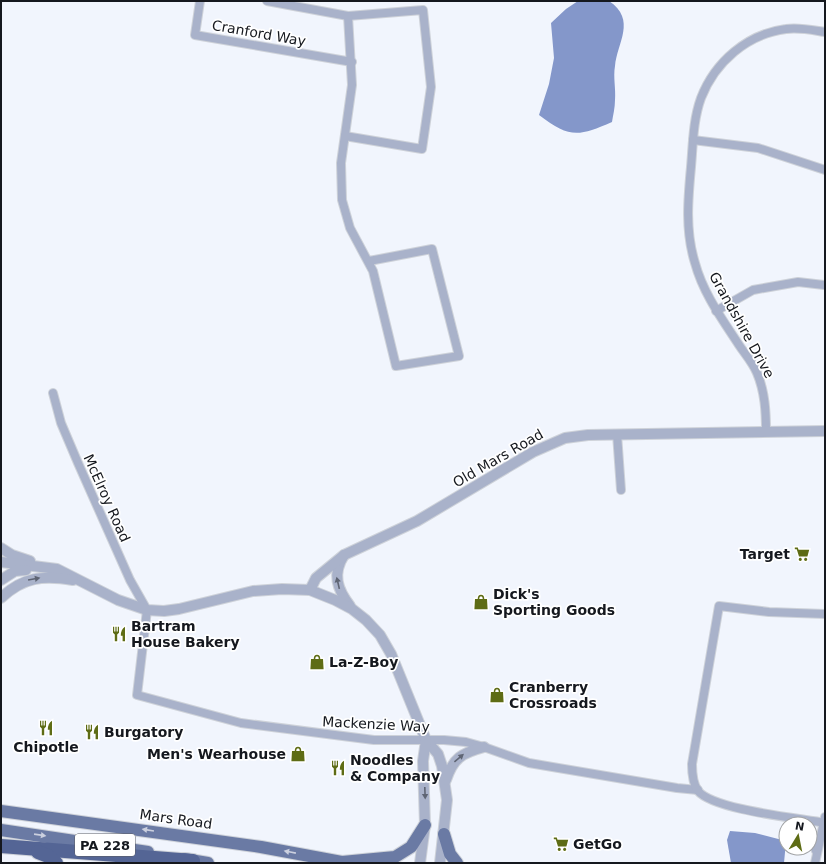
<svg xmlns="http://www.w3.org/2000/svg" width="826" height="864" viewBox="0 0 826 864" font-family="'DejaVu Sans',sans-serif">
  <rect width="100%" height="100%" fill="#f1f5fd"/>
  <!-- water -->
  <g fill="#8497ca">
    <path d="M578,1H609C637,20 617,43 615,66C613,77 616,89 615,100C615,108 613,115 612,122C578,137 569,138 539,115L549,84L554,58L551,23L566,9Z"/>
    <path d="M730,831L755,833L786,841L784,863H731L727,840Z"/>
  </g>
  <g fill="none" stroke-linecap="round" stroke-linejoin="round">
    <!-- minor casing -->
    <g stroke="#ced2d9" stroke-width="10">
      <g id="minor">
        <path d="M200,1L195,35L352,62"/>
        <path d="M267,1L348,16L423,10L431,87L422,149L345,136"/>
        <path d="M348,16L352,85L341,163L342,200L350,228L373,271L396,366L459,356L432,249L369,261"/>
        <path d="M693,140L758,148L825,170"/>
        <path d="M716,311L753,290L798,282L824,285"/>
        <path d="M53,393L61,423L78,463L130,580L147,610L137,695L241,723L374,740H444L466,742L484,747L529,763L677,788L698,790"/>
        <path d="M766,432C766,412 765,392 757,373C753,363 745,354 739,345C722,319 703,293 695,263C685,231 688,199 691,167C693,144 693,120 701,98C715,62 747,34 786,29C799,27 812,30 825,32"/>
        <path d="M617,434L621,490"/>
        <path d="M825,614L769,612L719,606L692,764C692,772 693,784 698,791C714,810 798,818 825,823"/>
        <path d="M810,833L816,851"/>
        <path d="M815,863L825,817"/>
      </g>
    </g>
    <!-- tertiary casing -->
    <g stroke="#ced2d9" stroke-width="12">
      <g id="tertiary">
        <path d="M1,548L12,555L30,561"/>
        <path d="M344,555C332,574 337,589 350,606"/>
        <path d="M1,562L57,569L118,600L147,610L164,611L179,609L253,591L282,589L310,590L335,600L352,609L366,620L380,635L391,654L426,740L438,754L442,766L447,800L440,863"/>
        <path d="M1,580L15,571L26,570"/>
        <path d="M310,590L316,578L344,555L417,521L533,452L565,438L588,435L825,431"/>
        <path d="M1,598C23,577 43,575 73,580"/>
        <path d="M446,780C453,758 462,753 484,747"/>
        <path d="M420,863L425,825L423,761L426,740"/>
      </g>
    </g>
    <!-- primary casing -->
    <g stroke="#ced2d9" stroke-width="14">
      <g id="primary">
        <path d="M1,811L261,847L347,863"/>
        <path d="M1,830L148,852"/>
        <path d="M444,834L450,854L457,863"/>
        <path d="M184,859L208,863"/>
        <path d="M342,862L395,857L411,847L425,825"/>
      </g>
    </g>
    <!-- motorway casing -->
    <g stroke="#ced2d9" stroke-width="16">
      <g id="motorway">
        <path d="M1,846L193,861"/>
        <path d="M38,852L48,856L56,863"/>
      </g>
    </g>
    <!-- minor -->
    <use href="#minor" stroke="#a9b2ca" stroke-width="8"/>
    <!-- tertiary -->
    <use href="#tertiary" stroke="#a9b2ca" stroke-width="10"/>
    <!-- primary -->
    <use href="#primary" stroke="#6a7aa4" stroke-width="12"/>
    <!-- motorway -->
    <use href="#motorway" stroke="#546595" stroke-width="14"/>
  </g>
  <!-- one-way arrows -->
  <defs><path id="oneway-solid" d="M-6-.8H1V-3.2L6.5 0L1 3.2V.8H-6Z"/></defs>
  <g fill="#5f6574">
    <use href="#oneway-solid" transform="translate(34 579) rotate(-10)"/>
    <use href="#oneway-solid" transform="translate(338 583) rotate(-103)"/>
    <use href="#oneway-solid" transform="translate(459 758) rotate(-40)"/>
    <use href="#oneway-solid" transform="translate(425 793) rotate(88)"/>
  </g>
  <g fill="#cbd0df">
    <use href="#oneway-solid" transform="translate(148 830) rotate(-171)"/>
    <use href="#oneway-solid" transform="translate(40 835) rotate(8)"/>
    <use href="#oneway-solid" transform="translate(290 852) rotate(-169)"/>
  </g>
  <!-- icons -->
  <defs>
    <g id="supermarket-bare" transform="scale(1.2)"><path d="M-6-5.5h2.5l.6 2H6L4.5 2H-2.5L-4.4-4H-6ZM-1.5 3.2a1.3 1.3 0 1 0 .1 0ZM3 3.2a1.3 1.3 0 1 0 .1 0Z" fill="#5e6c15" stroke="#fff" stroke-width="2.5" paint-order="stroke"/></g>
    <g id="shop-bare" transform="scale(1.2)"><path d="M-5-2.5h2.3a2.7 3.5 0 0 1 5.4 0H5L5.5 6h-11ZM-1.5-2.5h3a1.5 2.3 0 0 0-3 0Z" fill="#5e6c15" stroke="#fff" stroke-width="2.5" paint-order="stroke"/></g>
    <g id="restaurant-bare" transform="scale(1.2)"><path d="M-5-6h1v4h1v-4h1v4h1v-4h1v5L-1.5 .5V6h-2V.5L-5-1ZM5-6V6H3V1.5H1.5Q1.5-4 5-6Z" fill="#5e6c15" stroke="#fff" stroke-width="2.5" paint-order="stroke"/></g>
  </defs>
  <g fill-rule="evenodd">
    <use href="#supermarket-bare" x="802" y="554"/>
    <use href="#shop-bare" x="481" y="602"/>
    <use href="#restaurant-bare" x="119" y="634"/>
    <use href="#shop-bare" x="317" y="662"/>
    <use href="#shop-bare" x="497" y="695"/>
    <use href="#restaurant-bare" x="46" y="728"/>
    <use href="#restaurant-bare" x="92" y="732"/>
    <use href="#shop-bare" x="298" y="754"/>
    <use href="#restaurant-bare" x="338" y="768"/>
    <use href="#supermarket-bare" x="561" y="844"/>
  </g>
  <g text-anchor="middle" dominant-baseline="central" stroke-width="3.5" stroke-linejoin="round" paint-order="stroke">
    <!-- shield labels -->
    <rect fill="#fff" stroke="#5b5d62" stroke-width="1" x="75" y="834" width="60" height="22" rx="3"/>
    <g font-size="13" font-weight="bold" fill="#15181e">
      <text x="105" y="845">PA 228</text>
    </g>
    <!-- street labels -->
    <g font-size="14" fill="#15181e" stroke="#fff">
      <text transform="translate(259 33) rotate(10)">Cranford Way</text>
      <text transform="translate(742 325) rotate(61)">Grandshire Drive</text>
      <text transform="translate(498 458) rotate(-30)">Old Mars Road</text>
      <text transform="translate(107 498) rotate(66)">McElroy Road</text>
      <text transform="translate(376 724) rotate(3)">Mackenzie Way</text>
      <text transform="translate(176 819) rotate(8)">Mars Road</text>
    </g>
    <!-- poi labels -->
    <g font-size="14" font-weight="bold" fill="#15181e" stroke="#fff" text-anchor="start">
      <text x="790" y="554" text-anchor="end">Target</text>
      <text x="493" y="594">Dick's<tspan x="493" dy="16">Sporting Goods</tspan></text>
      <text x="131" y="626">Bartram<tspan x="131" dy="16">House Bakery</tspan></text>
      <text x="329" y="662">La-Z-Boy</text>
      <text x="509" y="687">Cranberry<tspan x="509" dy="16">Crossroads</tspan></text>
      <text x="104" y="732">Burgatory</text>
      <text x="46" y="747" text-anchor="middle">Chipotle</text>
      <text x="286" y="754" text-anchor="end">Men's Wearhouse</text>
      <text x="350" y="760">Noodles<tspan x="350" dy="16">&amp; Company</tspan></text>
      <text x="573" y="844">GetGo</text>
    </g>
  </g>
  <!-- border -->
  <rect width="826" height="864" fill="none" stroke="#15181e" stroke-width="4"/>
  <!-- north arrow -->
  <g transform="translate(798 836) rotate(10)"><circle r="19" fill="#ffffff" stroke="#a1a3a5"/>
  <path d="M0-3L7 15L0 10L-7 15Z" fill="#5e6c15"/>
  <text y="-6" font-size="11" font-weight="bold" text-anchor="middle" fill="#15181e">N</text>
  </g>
</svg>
